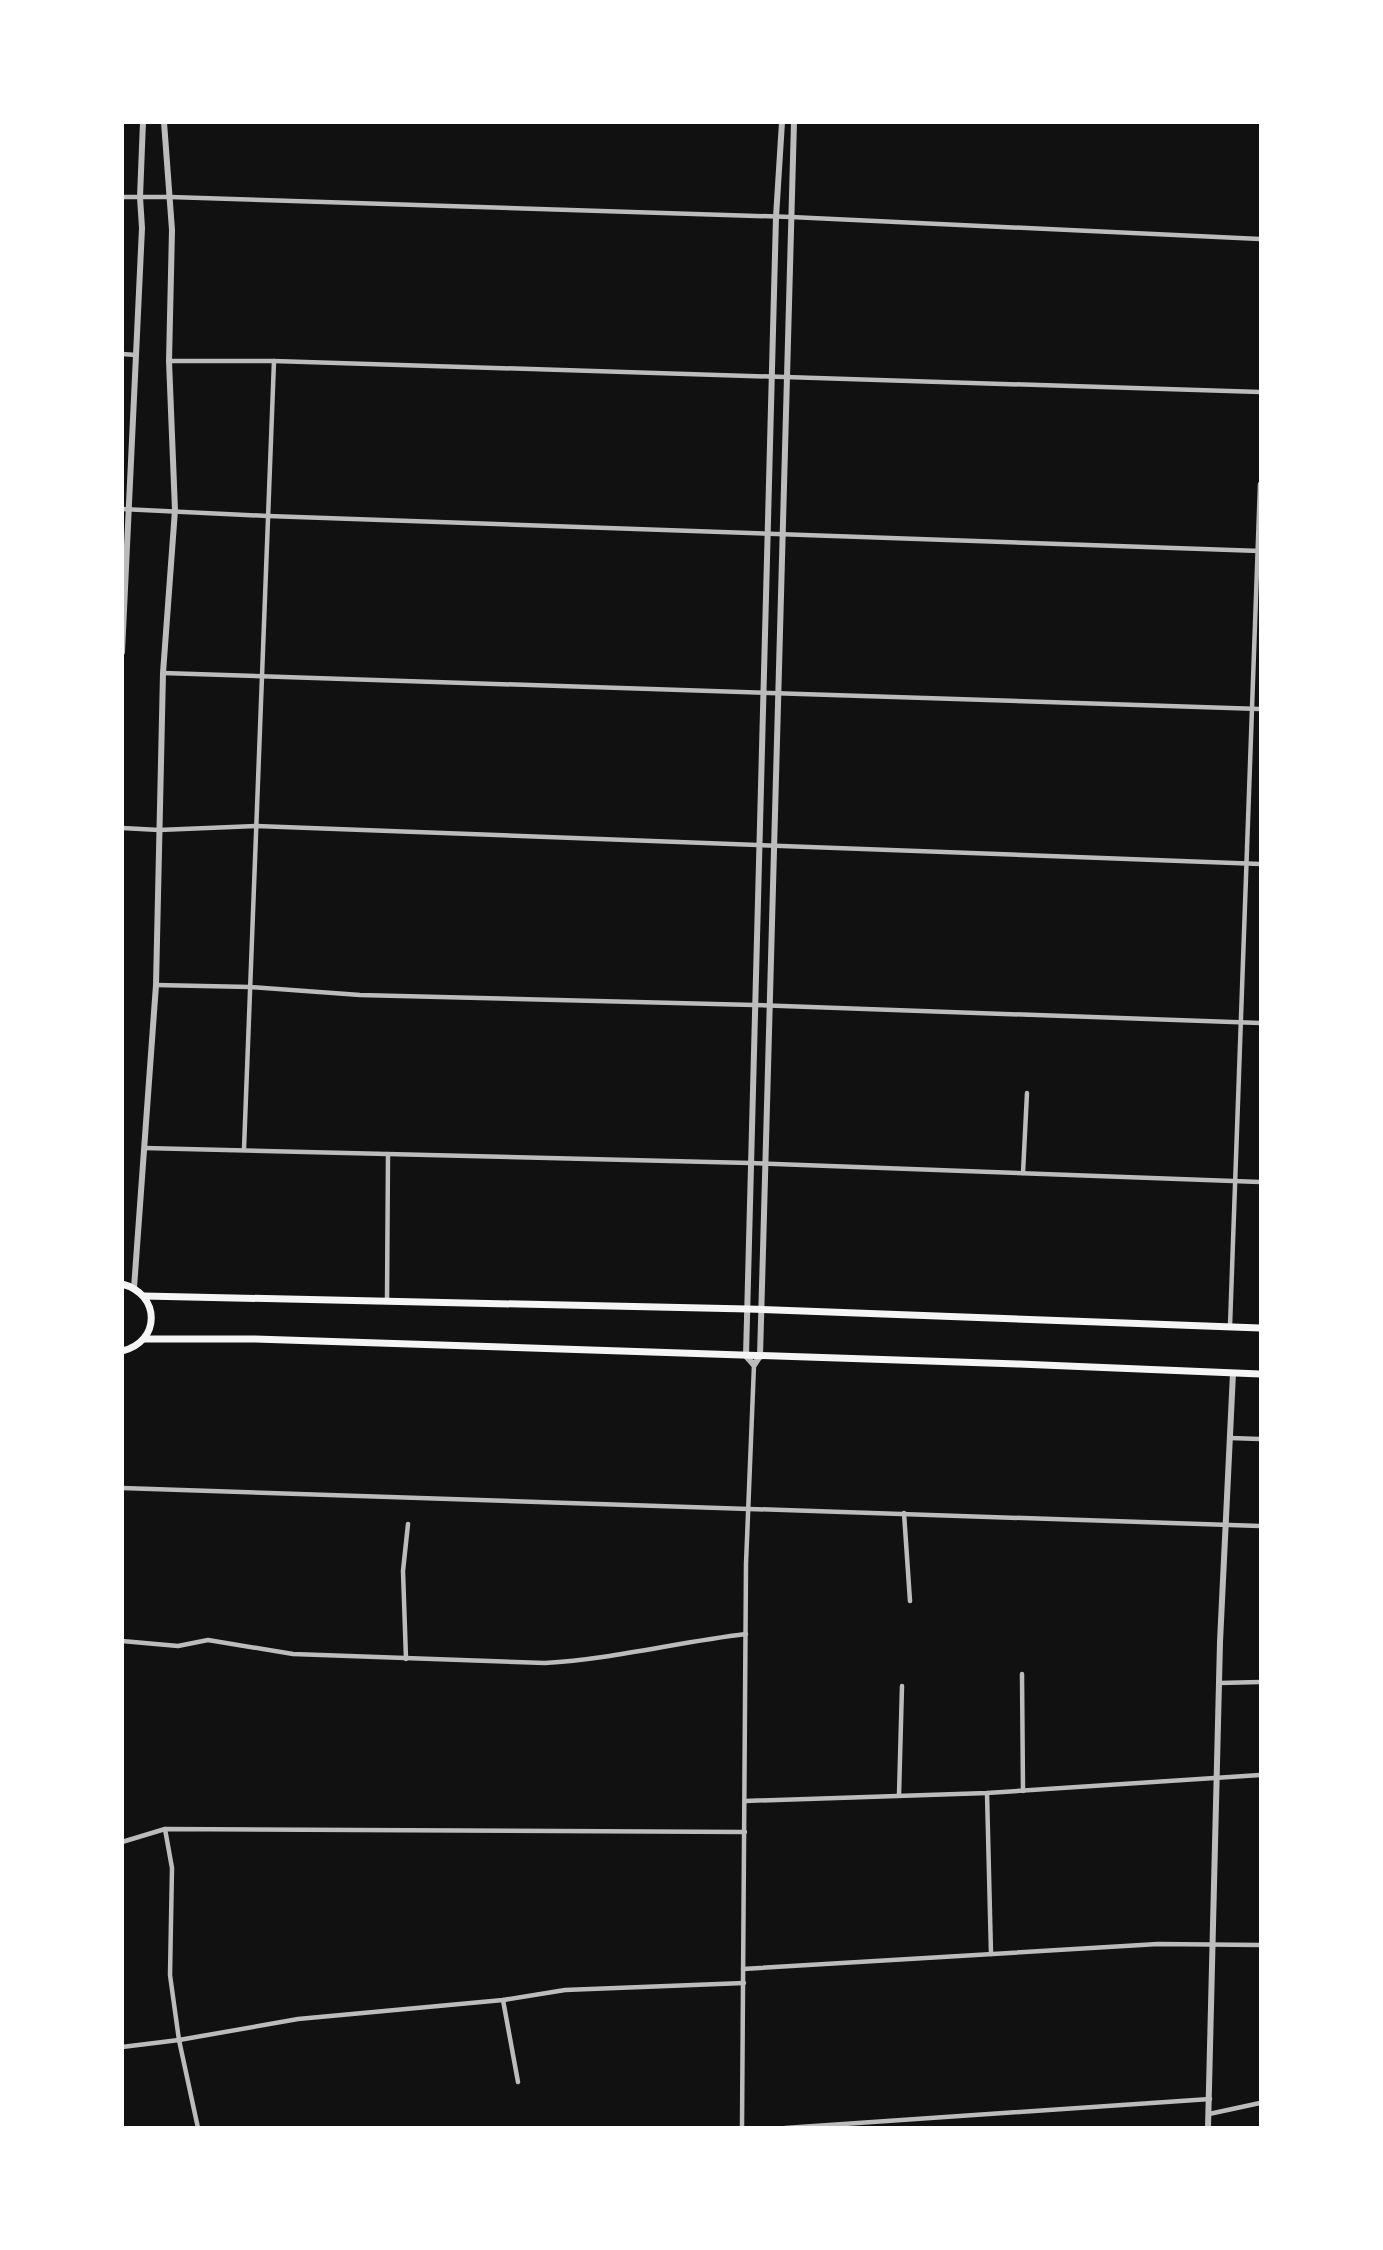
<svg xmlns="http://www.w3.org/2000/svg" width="1383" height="2250" viewBox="0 0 1383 2250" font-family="Arial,sans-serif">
  <rect width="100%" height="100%" fill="#111"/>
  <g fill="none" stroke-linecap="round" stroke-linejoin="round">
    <!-- minor -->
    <g stroke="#bcbcbc" stroke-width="4.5">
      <path d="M122,197H170L791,217L1260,239"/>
      <path d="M122,354L136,355"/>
      <path d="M169,361H274L1260,392"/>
      <path d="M122,509L268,516L1260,551"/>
      <path d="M163,673L1260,709"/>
      <path d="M122,828L159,830L256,826L1260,864"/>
      <path d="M156,985L250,987L360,995L754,1005L1260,1023"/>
      <path d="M144,1148L750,1163L1260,1182"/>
      <path d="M244,1149L274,361"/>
      <path d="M1023,1173L1027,1093"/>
      <path d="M387,1301L388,1154"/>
      <path d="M1230,1326L1260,484"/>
      <path d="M1230,1438L1260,1439"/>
      <path d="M122,1488L1260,1526"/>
      <path d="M904,1513L910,1601"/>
      <path d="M122,1641L178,1646L208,1640L293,1654L545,1663C613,1659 678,1642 746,1634"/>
      <path d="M406,1659L403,1571L408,1524"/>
      <path d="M1022,1674L1023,1791"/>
      <path d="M1219,1683L1260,1682"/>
      <path d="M987,1793L991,1954"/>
      <path d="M899,1795L902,1686"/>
      <path d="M745,1801L987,1793L1260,1775"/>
      <path d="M165,1829L172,1868L170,1975L179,2040L198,2128"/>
      <path d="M122,1842L165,1829L745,1832"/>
      <path d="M743,1969L1158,1944L1260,1945"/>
      <path d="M503,2000L518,2082"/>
      <path d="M122,2047L179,2040L298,2019L503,2000L565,1990L744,1983"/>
      <path d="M1209,2114L1260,2103"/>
      <path d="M742,2128L746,1564L754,1365"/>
      <path d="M785,2128L1210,2099"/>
    </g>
    <!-- tertiary -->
    <g stroke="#bcbcbc" stroke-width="6">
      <path d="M782,122L776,217L746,1356L754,1365L760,1356C772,945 780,534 794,122"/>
      <path d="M122,652L142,228L140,197L143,122"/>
      <path d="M134,1288L156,985L163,673L175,510L169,361L172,230L164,122"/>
      <path d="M1208,2128L1220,1642L1233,1373"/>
    </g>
    <!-- secondary -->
    <g stroke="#f5f5f5" stroke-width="7">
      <path d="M122,1284C161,1294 161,1342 122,1351"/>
      <path d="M144,1296L748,1309L1260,1328"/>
      <path d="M144,1339H255L1019,1364L1260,1374"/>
    </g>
  </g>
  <!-- border -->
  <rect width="1383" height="2250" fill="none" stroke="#ffffff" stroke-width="248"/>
</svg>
